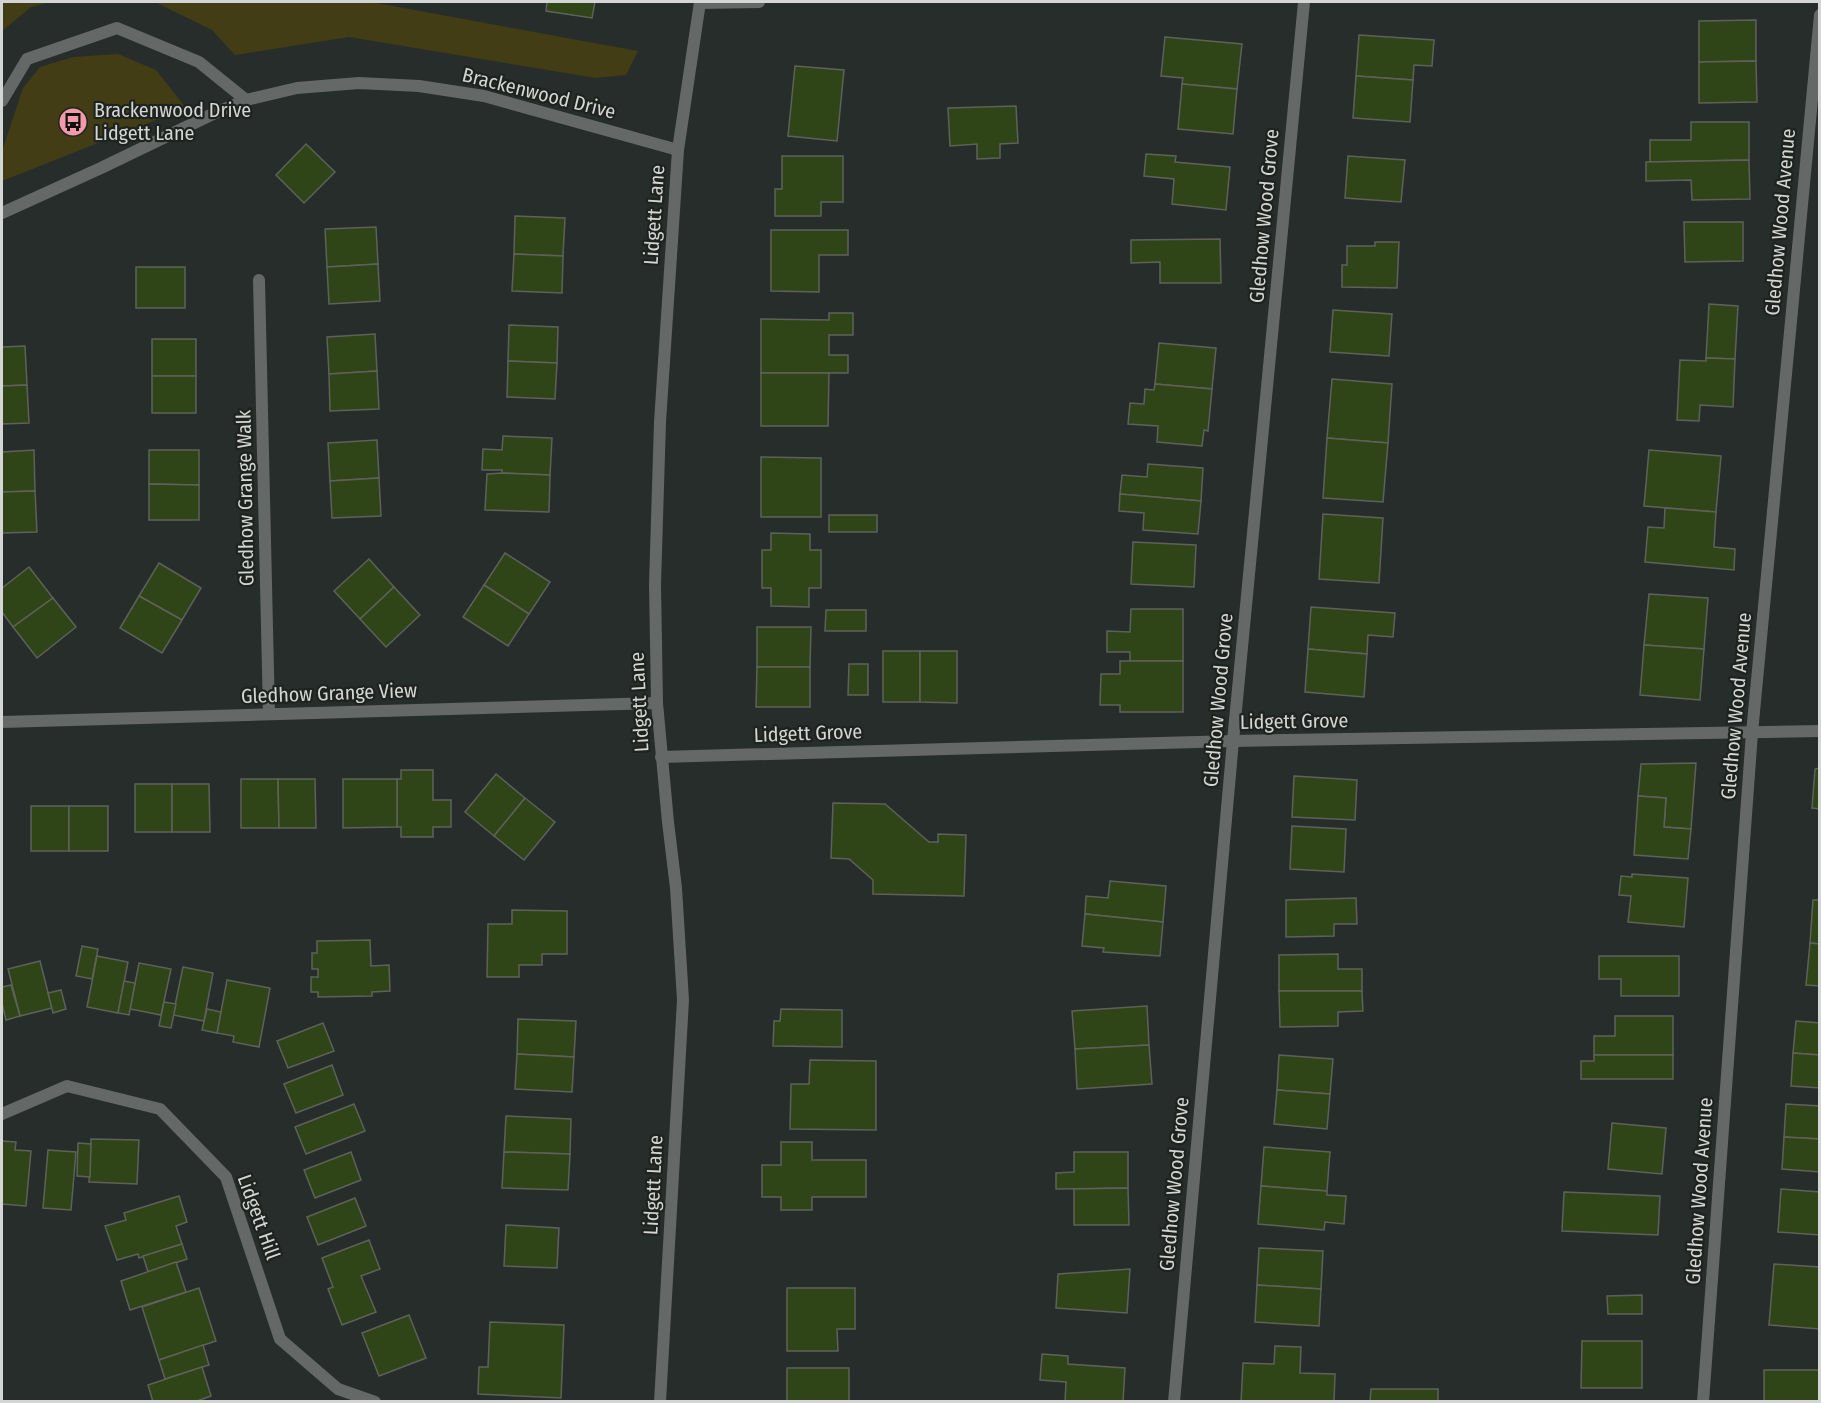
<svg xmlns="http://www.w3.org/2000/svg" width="1821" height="1403" viewBox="0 0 1821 1403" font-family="'Fira Sans Condensed',sans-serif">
  <rect width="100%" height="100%" fill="#272d2a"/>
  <!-- green -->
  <g fill="#433d16">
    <path d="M2,2H51L31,7L2,31Z"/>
    <path d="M155,2H371L638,51L626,75L596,78L349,37L235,55L212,30Z"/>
    <path d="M118,54L156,70L186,108L2,181V151L23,88L40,67L73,57Z"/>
  </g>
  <!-- building -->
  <g fill="#304517" stroke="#5e615b" stroke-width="1.5">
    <path d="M547,2H595L592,18L546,11Z"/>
    <path d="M1756,20V61L1699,62V21Z"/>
    <path d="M1359,35L1434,40L1432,66L1414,65L1413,80L1356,76Z"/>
    <path d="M1165,37L1242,44L1237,89L1182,84L1183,78L1161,76Z"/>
    <path d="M1756,61L1757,102L1699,103V62Z"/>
    <path d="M795,66L844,70L837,141L788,136Z"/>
    <path d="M1356,76L1413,80L1410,122L1353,118Z"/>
    <path d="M1182,84L1237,89L1233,134L1178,129Z"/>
    <path d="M1016,106L1018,143L1000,144V158L977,159V144L950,146L948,108Z"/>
    <path d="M1691,122H1749V160L1650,162V140H1691Z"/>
    <path d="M306,144L335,172L304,203L276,175Z"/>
    <path d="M1146,154L1176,156L1175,162L1230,167L1226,210L1172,204L1174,179L1144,176Z"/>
    <path d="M782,156H843V202H821V216H775V189H782Z"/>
    <path d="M1348,156L1405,160L1401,202L1345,198Z"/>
    <path d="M1749,160L1750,199L1692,200L1691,180L1646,181V162Z"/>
    <path d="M515,216L565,218L563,256L514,254Z"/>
    <path d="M1684,222H1743V261L1685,262Z"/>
    <path d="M376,227L378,264L327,267L325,229Z"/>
    <path d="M771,230H848V255H819V292L771,291Z"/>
    <path d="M1220,239L1221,283H1160V262L1131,263V240Z"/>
    <path d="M1375,242H1399L1397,288L1342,287V265H1347V246H1375Z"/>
    <path d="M514,254L563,256L562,293L512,291Z"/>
    <path d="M378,264L380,301L329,304L327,267Z"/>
    <rect x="136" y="267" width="49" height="41"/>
    <path d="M1709,304L1738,306L1735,359L1706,358Z"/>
    <path d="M1333,310L1392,314L1389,356L1330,352Z"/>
    <path d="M829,313H853V335H829V355H848V373H761V319L829,320Z"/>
    <path d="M509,325L558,327L557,363L508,361Z"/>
    <path d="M375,334L377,371L329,374L327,337Z"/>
    <rect x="152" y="339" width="44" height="37"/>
    <path d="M1159,343L1216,348L1212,389L1155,384Z"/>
    <path d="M25,346L27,385L2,386V347Z"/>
    <path d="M1706,358L1735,359L1733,407L1700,405L1699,421L1677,420L1680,360L1706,361Z"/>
    <path d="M508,361L557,363L555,399L507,397Z"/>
    <path d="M377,371L379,409L330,411L329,374Z"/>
    <path d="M761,373H829L828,426H761Z"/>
    <rect x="152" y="376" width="44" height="37"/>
    <path d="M1332,379L1392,384L1388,443L1327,438Z"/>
    <path d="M1155,384L1212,389L1208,431L1204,430L1202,446L1157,442L1158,426L1128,424L1130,403L1144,404L1145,389L1154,390Z"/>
    <path d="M27,385L29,423L2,424V386Z"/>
    <path d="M503,436L552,438L550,475L502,473V470H482L483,449L502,450Z"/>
    <path d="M1327,438L1388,443L1383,502L1323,498Z"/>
    <path d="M377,440L379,478L330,481L328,443Z"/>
    <path d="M34,450L35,491L2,492V452Z"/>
    <path d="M149,450H199V485L149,484Z"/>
    <path d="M1649,450L1721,456L1716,512L1644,506Z"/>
    <path d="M761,457L821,458V517H761Z"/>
    <path d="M1148,464L1203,468L1201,501L1120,494L1122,475L1147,477Z"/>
    <path d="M502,473L550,475L549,512L485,510L487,474Z"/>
    <path d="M379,478L381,516L332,518L330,481Z"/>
    <path d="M149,484L199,485V520H149Z"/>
    <path d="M35,491L37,532L2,533V492Z"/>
    <path d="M1120,494L1201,501L1198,534L1143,530L1144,513L1119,511Z"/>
    <path d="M1665,508L1716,512L1714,547L1735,549L1734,570L1645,562L1648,527L1664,528Z"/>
    <path d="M1323,514L1383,518L1379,583L1319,579Z"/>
    <rect x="829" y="515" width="48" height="17"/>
    <path d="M771,533L810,534V550H821V588H809V607L771,606V588H762V550H771Z"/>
    <path d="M1133,542L1196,545L1194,587L1131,584Z"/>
    <path d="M505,553L550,582L529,614L484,585Z"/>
    <path d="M369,559L394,587L360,619L334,591Z"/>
    <path d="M159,563L201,588L182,620L139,596Z"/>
    <path d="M29,567L53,598L13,627L2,612V588Z"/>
    <path d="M484,585L529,614L508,646L463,617Z"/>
    <path d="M394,587L420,615L386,647L360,619Z"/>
    <path d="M1649,594L1708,598L1704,649L1644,645Z"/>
    <path d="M139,596L182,620L162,653L120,628Z"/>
    <path d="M53,598L76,627L37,658L13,627Z"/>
    <path d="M1311,607L1395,613L1393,637L1368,635L1367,654L1308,649Z"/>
    <path d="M1131,609H1183V661H1130V652H1107V631L1130,632Z"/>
    <path d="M826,610H866V631H825Z"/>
    <path d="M757,627H811L810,667H757Z"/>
    <path d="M1644,645L1704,649L1700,700L1640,695Z"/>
    <path d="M1308,649L1367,654L1364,697L1305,692Z"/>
    <rect x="883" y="651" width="37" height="51"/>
    <path d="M920,651H957V703L920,702Z"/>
    <path d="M1120,661H1183V712H1120V705H1100L1101,674H1120Z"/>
    <path d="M849,664H868V695H848Z"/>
    <path d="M757,667H810V707H756Z"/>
    <path d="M1696,763L1691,829L1664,827L1666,798L1638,796L1641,764Z"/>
    <path d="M1820,768V809L1812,808L1815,769Z"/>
    <path d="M401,770H433V800H451V827H433V837H401V827H397V779H401Z"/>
    <path d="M496,774L525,798L494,836L465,812Z"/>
    <path d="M1294,776L1357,780L1355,820L1292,817Z"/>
    <path d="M241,779H278L279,828H241Z"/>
    <path d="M278,779H315L316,828H279Z"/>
    <path d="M343,779H397V827L343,828Z"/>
    <rect x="135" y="784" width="37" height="48"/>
    <path d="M172,784H209L210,832H172Z"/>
    <path d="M1638,796L1666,798L1664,827L1691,829L1688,859L1634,855Z"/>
    <path d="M525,798L555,822L524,860L494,836Z"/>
    <path d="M833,803L885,804L929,842H938V834L966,835L964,896L873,894V880L849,859L831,858Z"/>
    <rect x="31" y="806" width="38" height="45"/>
    <rect x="69" y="806" width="39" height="45"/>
    <path d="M1292,826L1346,829L1344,872L1290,869Z"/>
    <path d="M1632,874L1688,878L1684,927L1628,922L1631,896L1619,895L1621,876L1632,877Z"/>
    <path d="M1110,881L1166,886L1163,922L1085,914L1086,896L1108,898Z"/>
    <path d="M1356,898L1357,924H1334V936L1286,937V900Z"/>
    <path d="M1813,900H1820V944L1810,943Z"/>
    <path d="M512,910L567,911V954H542V965H519V977H487L488,924H512Z"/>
    <path d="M1085,914L1163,922L1160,956L1103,952L1104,948L1082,946Z"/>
    <path d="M370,940L371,966L389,965L390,991L372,992V996L318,997V992H311V977H318V969H312V953H317V941Z"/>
    <path d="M1810,943L1820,944V986L1806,985Z"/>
    <path d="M82,946L98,949L92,979L76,976Z"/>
    <path d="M1338,954V969H1362V991H1279V955Z"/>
    <path d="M97,956L128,962L118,1013L87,1007Z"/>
    <path d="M1599,956H1679V996H1621V979H1599Z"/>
    <path d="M40,961L52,1008L20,1016L8,969Z"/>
    <path d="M139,963L171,969L161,1015L130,1009Z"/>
    <path d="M183,967L213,973L204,1021L173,1015Z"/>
    <path d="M227,980L270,988L259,1047L233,1042L234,1036L217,1033Z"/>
    <path d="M124,981L135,983L129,1015L118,1013Z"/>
    <path d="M11,985L20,1016L6,1020L2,1003V987Z"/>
    <path d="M61,990L66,1009L53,1013L48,993Z"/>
    <path d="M1279,991H1362L1363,1011L1338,1012V1026L1280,1027Z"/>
    <path d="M164,1002L176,1004L171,1028L159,1026Z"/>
    <path d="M1147,1006L1149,1045L1075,1049L1072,1011Z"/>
    <path d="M207,1009L221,1012L217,1033L202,1030Z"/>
    <path d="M781,1009L842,1010V1047L773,1046L774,1021H780Z"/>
    <path d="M1615,1016H1673V1055H1594V1036H1615Z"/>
    <path d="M518,1019L576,1021L574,1057L517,1054Z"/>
    <path d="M1796,1021L1820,1023V1055L1793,1053Z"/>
    <path d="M323,1023L334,1051L288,1068L277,1041Z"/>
    <path d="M1149,1045L1152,1084L1077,1089L1075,1049Z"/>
    <path d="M1793,1053L1820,1055V1088L1791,1086Z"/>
    <path d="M517,1054L574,1057L572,1092L515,1089Z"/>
    <path d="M1279,1055L1333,1059L1330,1094L1277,1090Z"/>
    <path d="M1594,1055H1673V1079H1581V1061H1594Z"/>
    <path d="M810,1060L876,1061V1130L790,1129L791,1084H809Z"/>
    <path d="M332,1065L343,1095L296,1113L284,1084Z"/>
    <path d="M1277,1090L1330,1094L1327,1129L1274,1124Z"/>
    <path d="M354,1104L365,1131L306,1154L295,1127Z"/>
    <path d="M1786,1104L1820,1106V1139L1784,1137Z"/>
    <path d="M506,1116L571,1119L570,1154L504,1152Z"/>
    <path d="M1612,1123L1666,1128L1662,1174L1608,1169Z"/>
    <path d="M1784,1137L1820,1139V1172L1782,1169Z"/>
    <path d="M91,1139L139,1140L137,1184L89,1182Z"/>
    <path d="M2,1141L16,1142L15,1150L31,1151L26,1206L2,1204Z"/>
    <path d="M781,1142H812V1160H866V1197H812V1210H781V1197H762V1165H781Z"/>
    <path d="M78,1143L91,1144L90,1177L77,1176Z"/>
    <path d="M1264,1147L1330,1152L1327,1191L1261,1186Z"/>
    <path d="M48,1150L76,1152L71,1210L43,1208Z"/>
    <path d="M351,1152L361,1180L315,1198L304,1170Z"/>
    <path d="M504,1152L570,1154L568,1190L502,1188Z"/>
    <path d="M1074,1152H1128V1188L1056,1189V1173L1074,1172Z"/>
    <path d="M1261,1186L1327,1191V1195L1346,1196L1344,1224L1325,1222L1324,1230L1258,1224Z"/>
    <path d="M1128,1188L1129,1225H1074V1189Z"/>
    <path d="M1781,1189L1820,1192V1235L1778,1232Z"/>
    <path d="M1564,1192L1660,1196L1658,1235L1562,1231Z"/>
    <path d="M179,1196L187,1222L176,1226L182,1244L139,1258L138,1254L117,1260L105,1226L126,1220L124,1213Z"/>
    <path d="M355,1198L366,1226L318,1245L307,1217Z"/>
    <path d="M506,1225L559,1228L557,1268L504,1266Z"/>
    <path d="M369,1240L380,1269L361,1276L376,1312L342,1325L328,1289L333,1287L322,1258Z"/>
    <path d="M182,1244L187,1259L148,1272L143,1256Z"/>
    <path d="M1259,1248L1323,1251L1321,1289L1257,1285Z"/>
    <path d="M176,1262L186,1292L130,1310L121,1281Z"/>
    <path d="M1774,1264L1820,1267V1329L1769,1325Z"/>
    <path d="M1130,1269L1127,1313L1056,1308L1058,1274Z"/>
    <path d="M1257,1285L1321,1289L1319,1326L1255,1322Z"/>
    <path d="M199,1288L216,1341L159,1360L142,1307Z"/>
    <path d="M787,1288H855V1329H837L838,1351H787Z"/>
    <path d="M1642,1295V1314H1608L1607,1296Z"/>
    <path d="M409,1315L426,1358L379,1376L362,1333Z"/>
    <path d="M490,1322L564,1325L561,1398L478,1394L479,1367H488Z"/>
    <path d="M1582,1341H1642V1388H1581Z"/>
    <path d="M203,1345L209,1365L165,1379L159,1360Z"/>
    <path d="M1275,1346L1301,1347L1300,1373L1335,1374L1334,1402H1241L1243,1363L1274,1364Z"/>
    <path d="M1042,1354L1068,1356V1364L1125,1368L1123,1402H1065L1066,1382L1040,1380Z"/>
    <path d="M202,1367L211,1396L194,1402H153L148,1385Z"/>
    <rect x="787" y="1368" width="62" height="34"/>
    <rect x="1764" y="1370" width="56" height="32"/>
    <path d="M1371,1389H1438V1402H1370Z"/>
    <rect x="1549" y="1401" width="89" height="1"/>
  </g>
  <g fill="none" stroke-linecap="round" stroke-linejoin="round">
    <!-- service -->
    <path stroke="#646867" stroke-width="12" d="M2,101L27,59L117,28L199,62L246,100"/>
    <!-- minor -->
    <g stroke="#646867" stroke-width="12">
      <path d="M700,3L759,2"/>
      <path d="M259,280L269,714"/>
      <path d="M2,722L657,703"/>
      <path d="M661,757L1233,741L1820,731"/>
      <path d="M2,1114L67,1086L160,1109L226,1177L280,1339L338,1389L375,1402"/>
      <path d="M1174,1402L1233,741L1304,2"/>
      <path d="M1703,1402L1752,733L1820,15"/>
    </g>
    <!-- tertiary -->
    <g stroke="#646867" stroke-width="12">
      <path d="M2,213L101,168L217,112L246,100L297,88L359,83L419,86L484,96L678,150"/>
      <path d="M660,1402L683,1000L676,888L668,822L657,703L655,584L660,422L678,150L700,2"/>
    </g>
  </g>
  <!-- icons -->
  <defs>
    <g id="bus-disc" transform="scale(1.5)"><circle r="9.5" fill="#f39aa9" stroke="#1e2320"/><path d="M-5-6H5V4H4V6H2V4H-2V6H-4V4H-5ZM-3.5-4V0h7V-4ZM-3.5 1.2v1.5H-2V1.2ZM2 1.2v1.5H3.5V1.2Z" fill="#111"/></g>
  </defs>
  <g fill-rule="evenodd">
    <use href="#bus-disc" x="73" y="122"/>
  </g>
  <g text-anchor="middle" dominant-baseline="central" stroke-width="4.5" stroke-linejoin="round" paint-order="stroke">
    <!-- street labels -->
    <g font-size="20" fill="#d3d6d4" stroke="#1e2320">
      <text transform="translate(539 93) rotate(14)">Brackenwood Drive</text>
      <text transform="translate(654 215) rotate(-86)">Lidgett Lane</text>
      <text transform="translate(1264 216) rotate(-85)">Gledhow Wood Grove</text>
      <text transform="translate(1780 222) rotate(-85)">Gledhow Wood Avenue</text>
      <text transform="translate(245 498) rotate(-91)">Gledhow Grange Walk</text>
      <text transform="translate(329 693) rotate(-2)">Gledhow Grange View</text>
      <text transform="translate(1218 700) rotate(-85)">Gledhow Wood Grove</text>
      <text transform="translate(639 702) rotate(-93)">Lidgett Lane</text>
      <text transform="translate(1736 706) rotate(-85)">Gledhow Wood Avenue</text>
      <text transform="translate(1294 721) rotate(-1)">Lidgett Grove</text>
      <text transform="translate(808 733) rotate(-2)">Lidgett Grove</text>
      <text transform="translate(1174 1184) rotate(-85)">Gledhow Wood Grove</text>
      <text transform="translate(653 1185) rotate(-87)">Lidgett Lane</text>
      <text transform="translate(1699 1191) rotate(-86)">Gledhow Wood Avenue</text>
      <text transform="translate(259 1217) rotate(70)">Lidgett Hill</text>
    </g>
    <!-- poi labels -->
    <g font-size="20" fill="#d3d6d4" stroke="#1e2320" text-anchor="start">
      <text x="94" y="110">Brackenwood Drive<tspan x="94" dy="23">Lidgett Lane</tspan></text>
    </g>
  </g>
  <!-- border -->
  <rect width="1821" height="1403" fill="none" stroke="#d3d6d4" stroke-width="6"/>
</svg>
